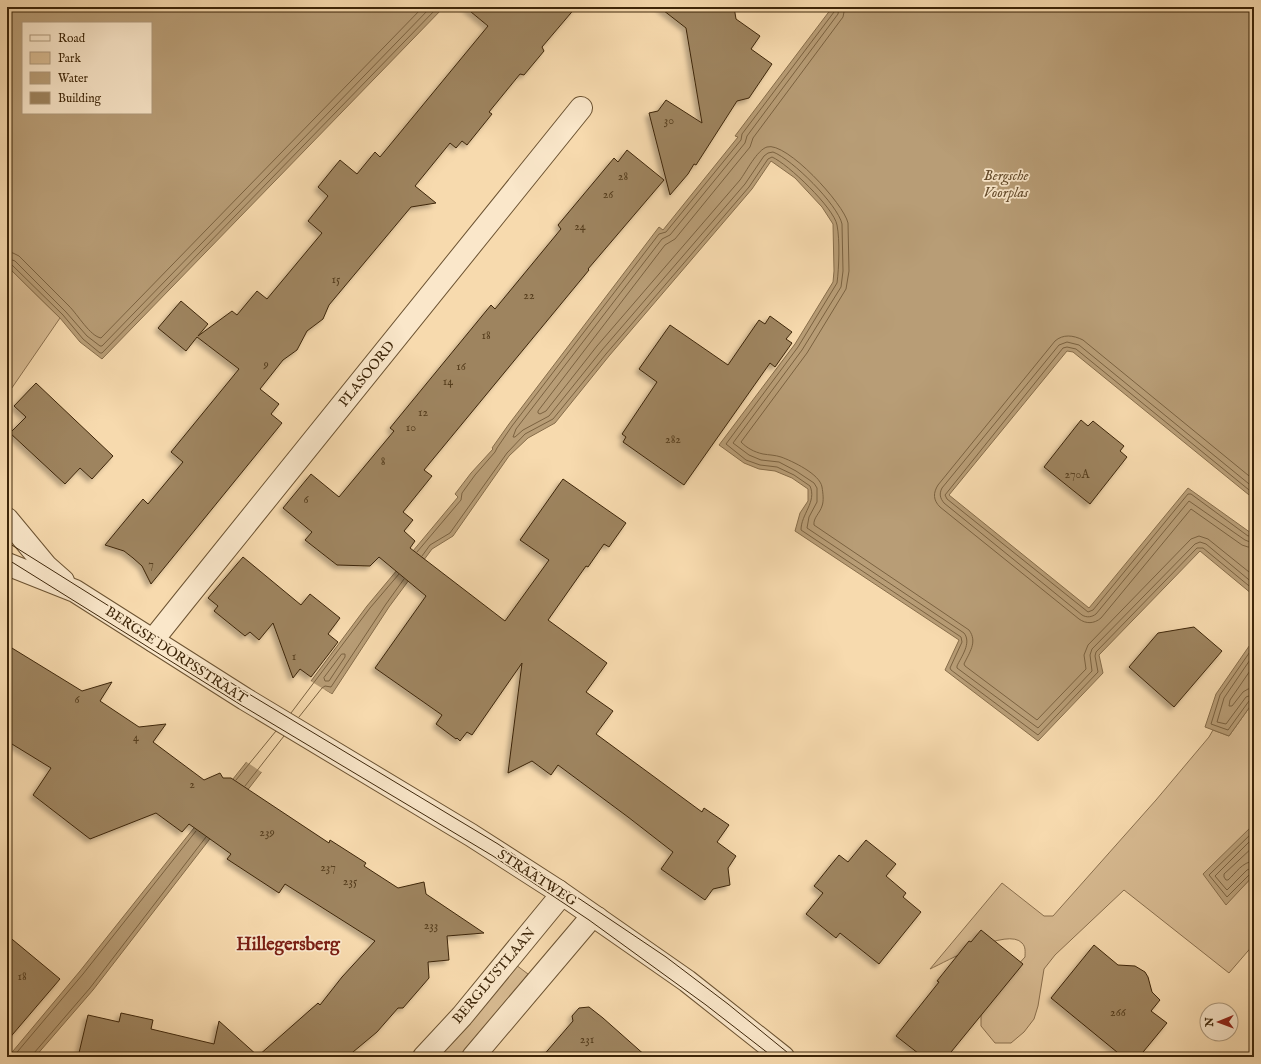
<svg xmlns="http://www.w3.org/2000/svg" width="1261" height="1064" viewBox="0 0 1261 1064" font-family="'IM FELL English',serif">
  <defs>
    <filter id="shadow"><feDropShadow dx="-3.5" dy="3.5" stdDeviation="2" flood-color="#0004"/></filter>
  </defs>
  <rect width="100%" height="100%" fill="#f7daae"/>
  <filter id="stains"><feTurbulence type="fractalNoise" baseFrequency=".005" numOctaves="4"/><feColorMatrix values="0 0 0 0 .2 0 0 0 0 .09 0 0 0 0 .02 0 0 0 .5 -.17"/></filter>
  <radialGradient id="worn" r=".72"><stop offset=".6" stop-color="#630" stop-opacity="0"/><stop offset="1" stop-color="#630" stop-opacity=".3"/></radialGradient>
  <!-- green -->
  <g fill="#d8bb92" stroke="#8b704e">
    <path d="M7,266L60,318L7,395Z"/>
    <path d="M1254,701V828L1252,827L1226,904L1254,875V944L1229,973L1124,890L1055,955L1044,969L1038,1006L1034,1019L1024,1032L1011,1043H995L981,1026V1005L1025,957C1025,952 1026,947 1022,943C1008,927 947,961 930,969L1002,883L1044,916H1053L1156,800L1209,737L1213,730L1229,736Z"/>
    <path d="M516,965L528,974L487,1028L460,1057H439Z"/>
  </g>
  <!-- water -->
  <g fill="#b89d76" stroke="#876d4a" fill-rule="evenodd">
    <path d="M7,7H444L102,359L80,342L60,318L7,266ZM23,23H151V113H23Z"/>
    <path d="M829,7H1254V499L1073,352L1067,351L949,495L1089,608L1188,488L1251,533L1254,530V601L1252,594L1200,551L1099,655L1103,673L1038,741L945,670L959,640L795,531L800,513L808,501V489L792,478L775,471L759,469L744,463L719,445L795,344L833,282L834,271L833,224L822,207L795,178L771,161L752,189L609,356L555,423L528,438L509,456L453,536L432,549L389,607L332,694L325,690L93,990L35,1057H8L80,971L311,681L367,606L458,497L455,494L471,473L493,449L492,448L509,424L659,227L663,230L738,137L735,136L831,9Z"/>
    <path d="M1254,639V701L1229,736L1205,727L1216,694Z"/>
    <path d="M1252,826L1254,828V875L1226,905L1203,874Z"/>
  </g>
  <!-- pier -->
  <path fill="#f7daae" d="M309,680L333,695L331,696L326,693L263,773L245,761Z"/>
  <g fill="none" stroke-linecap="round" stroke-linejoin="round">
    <!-- shore -->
    <g stroke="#7b6240" stroke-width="1">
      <path d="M839,7L838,14L747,136L745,143L670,235L662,239L516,429L513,437H515L523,430L549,416L602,350L745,184L764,156L768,153L773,152C792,159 838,205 842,224L843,271L841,287L802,350L733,443L749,455L761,460L779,462L796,471L814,483L817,488V502L809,517L807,528L964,633C972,643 961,657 957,666V668L1038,728L1092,671L1090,655L1092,649L1195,544L1200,542L1206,544L1254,584"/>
      <path d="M845,7L843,17L753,138L750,147L675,239L665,245L538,411V413L540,414L546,411L597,346L740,180C746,172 757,150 767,147C786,141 844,204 848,223L849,271L846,289L807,353L741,442C747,448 754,452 763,454C769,455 775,455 781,457C792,461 820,474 822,487C823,493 824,501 822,506C820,513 813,518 814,525L969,630C978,642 969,653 964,664L965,666L1037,720L1086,669L1084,655L1088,645L1191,539L1199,536L1208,539L1254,576"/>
      <path d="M7,252L13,253L19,256C36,273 52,289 69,306C78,315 90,336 101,338L423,7"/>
      <path d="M7,258L15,261L66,312L87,336L100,346H102L431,7"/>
      <path d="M7,263L11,264L63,315L83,339L100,353H102L438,7"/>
      <path d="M1254,480L1083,340C1073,335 1063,334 1055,341L938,485C933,493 933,500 940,507L1079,619C1086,624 1094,624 1101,618L1191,509L1242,545L1248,547H1254"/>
      <path d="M1254,488L1079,345L1067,342L1059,345L942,488C939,494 940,498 944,503L1082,615C1087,618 1092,617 1096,614L1189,501L1245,540L1250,542L1254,541"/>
      <path d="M1254,494L1076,349L1067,347L1063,348L945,495L947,499L1088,612L1093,610L1188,494H1191L1248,536L1254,535"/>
      <path d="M417,552L461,500L462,493L475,475L495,452L497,448L512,426L659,234L666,232L741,140L742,134L834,12V7"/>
      <path d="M422,556L430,545L450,533L507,453L525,434L553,419L606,354L749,187L768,159L772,157C788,164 834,208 837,225C840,240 839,268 837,283L798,347L726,444L746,460L760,465L777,467L794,475L810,486C817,502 801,514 801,530L961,637L962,642L950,668L951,670L1038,735L1098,672L1095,656L1096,652L1197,548H1203L1254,590"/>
      <path d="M1254,646L1220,695L1211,724L1228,730L1249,701L1254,699"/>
      <path d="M342,654H345V657L329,681H325L324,678Z"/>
      <path d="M1254,654L1224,698L1217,722L1226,724L1246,697L1254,694"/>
      <path d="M1254,665L1230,700L1229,706H1232L1243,692L1248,689L1254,688"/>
      <path d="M291,713L370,608L399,574"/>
      <path d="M299,717L322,688L325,686L331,687L386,604L404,579"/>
      <path d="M236,780L276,731"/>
      <path d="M245,786L284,736"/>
      <path d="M1254,831L1209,875L1227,897L1250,874L1254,873"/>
      <path d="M1254,837L1215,876L1226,889L1227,890L1247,870L1254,867"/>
      <path d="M1254,846L1224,874V877L1226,880H1228C1236,873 1242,862 1254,861"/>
      <path d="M13,1057L83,974L196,831"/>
      <path d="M33,1057L34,1053L90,988L206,837"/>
    </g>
  </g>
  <!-- building -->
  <g fill="#9e845f" stroke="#3e2609" filter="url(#shadow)">
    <path d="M465,7H576L542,47L544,51L524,75L520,74L489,112L492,114L467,145L462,141L456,148L450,143L415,186L436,203L411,207L329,305L323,319L307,331L297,350L283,360L260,389L279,404L271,414L282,423L151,584L142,566L133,558L124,551L105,545L143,499L148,504L183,462L171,452L239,369L197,337L186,351L158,328L181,301L208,324L198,336L232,311L237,315L257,291L267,299L322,233L308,221L328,196L318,187L340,160L357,174L375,152L380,157L488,26Z"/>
    <path d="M659,7H734L736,19L760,36L751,49L772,64L749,98L737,101L696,165L694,164L688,174L670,195L649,113L658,111L666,100L702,123L686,28Z"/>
    <path d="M627,150L664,180L588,269L589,270L424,470L432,476L403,512L413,520L404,531L415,541L410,548L505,621L549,560L520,540L563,479L626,523L609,547L604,544L588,567L586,566L548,620L607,663L586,692L613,711L596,734L702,812L704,808L729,825L717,842L736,856L728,868L730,885L713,889L705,900L661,869L673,852L628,817L558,765L551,775L532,761L508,773L522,663L472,735L467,732L460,741L457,738L456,739L436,724L442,715L375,668L426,596L379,557L370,566L337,565L305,540L312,532L283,508L311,474L339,497L394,431L390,428L491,305L495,309L561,229L558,225L599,176L614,158L618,162Z"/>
    <path d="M770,316L792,332L786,339L792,343L775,367L770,363L684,485L623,442L626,437L622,434L657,382L639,369L670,325L728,365L759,320L765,324Z"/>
    <path d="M36,383L113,456L92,479L80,468L65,484L10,433L26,417L14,406Z"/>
    <path d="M1081,420L1088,426L1093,421L1124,446L1120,451L1127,457L1090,504L1044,467Z"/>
    <path d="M243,557L301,605L310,594L340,618L328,634L338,642L311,677L300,669L293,678L273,623L259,640L250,632L245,636L214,611L218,606L208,598Z"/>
    <path d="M1194,627L1222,651L1174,707L1129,667L1158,633Z"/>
    <path d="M7,645L82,691L112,682L100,701L139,727L166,724L153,742L204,780L220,773L223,778H231L329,843L330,840L366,863L364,866L398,888L424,882L426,894L484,933L447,936L449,960L428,962L429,978L403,1008H398L377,1032L347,1057H78L88,1015L119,1022L121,1013L153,1020L151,1029L214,1044L219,1021L258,1056L318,1003L320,1005L342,977L375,941L285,884L279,893L227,859L231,854L189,824L182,832L156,813L90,839L33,795L51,768L7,741Z"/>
    <path d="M866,840L896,864L886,876L906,893L903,897L921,912L879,964L840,933L836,938L806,914L823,893L814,886L839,855L848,862Z"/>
    <path d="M981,930L1023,964L947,1057H923L896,1036L939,982L937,981L969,941L971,942Z"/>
    <path d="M7,935L60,979L7,1041Z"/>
    <path d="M1094,945L1118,965L1135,966L1145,972L1148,977L1152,992L1160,1000L1151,1011L1167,1023L1139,1057H1123L1051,998Z"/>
    <path d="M589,1007L603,1018L647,1057H542L573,1021L572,1016L579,1008Z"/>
  </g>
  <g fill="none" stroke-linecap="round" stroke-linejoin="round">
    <!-- minor casing -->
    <g stroke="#6c5332" stroke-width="24">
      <g id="minor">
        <path d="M154,641L156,636L184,601L581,108"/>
        <path d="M424,1057L462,1016L558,899V891"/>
        <path d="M473,1057L589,920L597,918"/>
      </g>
    </g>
    <!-- tertiary casing -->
    <g stroke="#6c5332" stroke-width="24">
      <g id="tertiary">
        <path d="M7,519L46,566L63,581"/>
        <path d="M7,564L75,591L245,699L471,835L558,891L687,981L783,1057"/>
      </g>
    </g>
    <!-- minor -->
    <use href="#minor" stroke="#fae7ca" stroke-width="22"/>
    <!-- tertiary -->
    <use href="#tertiary" stroke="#fae7ca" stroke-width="22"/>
    <!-- tram -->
    <g stroke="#3e2609" stroke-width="1">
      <path d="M7,542L249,694L498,844L666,957L728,1004L793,1057"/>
      <path d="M7,559L241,705L493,856L589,920L706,1005L773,1057"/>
    </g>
  </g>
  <g text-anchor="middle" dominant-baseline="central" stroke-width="3.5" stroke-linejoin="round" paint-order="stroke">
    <!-- number labels -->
    <g font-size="12" fill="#563e1e">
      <text x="669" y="120">30</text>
      <text x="623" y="176">28</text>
      <text x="608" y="194">26</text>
      <text x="580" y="226">24</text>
      <text x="336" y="279">15</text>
      <text x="529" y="295">22</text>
      <text x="486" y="335">18</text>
      <text x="266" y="364">9</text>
      <text x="461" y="366">16</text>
      <text x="448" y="381">14</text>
      <text x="423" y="412">12</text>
      <text x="411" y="427">10</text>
      <text x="673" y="439">282</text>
      <text x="383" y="461">8</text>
      <text x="1077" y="474">270A</text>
      <text x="306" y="499">6</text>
      <text x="151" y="564">7</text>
      <text x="294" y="656">1</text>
      <text x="77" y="699">6</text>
      <text x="136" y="737">4</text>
      <text x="192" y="784">2</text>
      <text x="267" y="832">239</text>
      <text x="328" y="867">237</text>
      <text x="350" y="881">235</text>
      <text x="431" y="925">233</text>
      <text x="22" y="976">18</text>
      <text x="1118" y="1012">266</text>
      <text x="587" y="1039">231</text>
    </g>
    <!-- street labels -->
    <g font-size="14" fill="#3e2609" stroke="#fae7ca">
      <text transform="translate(367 374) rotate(-51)">PLASOORD</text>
      <text transform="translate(176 655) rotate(33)">BERGSE DORPSSTRAAT</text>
      <text transform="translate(537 878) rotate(33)">STRAATWEG</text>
      <text transform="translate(494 976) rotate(-50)">BERGLUSTLAAN</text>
    </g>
    <!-- water labels -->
    <g font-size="15" font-style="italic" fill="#634a2a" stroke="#fae7ca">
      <text x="1006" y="175">Bergsche<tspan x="1006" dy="17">Voorplas</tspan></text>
    </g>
    <!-- district labels -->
    <g font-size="18" font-weight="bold" fill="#7a1f14" stroke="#fae7ca">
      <text x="288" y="945">Hillegersberg</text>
    </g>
  </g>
  <!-- margin -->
  <rect width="1261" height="1064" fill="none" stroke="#f7daae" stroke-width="24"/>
  <rect x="8" y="8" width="1245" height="1048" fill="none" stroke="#3e2609" stroke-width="2"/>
  <rect x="12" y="12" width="1237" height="1040" fill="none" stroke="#3e2609"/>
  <!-- legend -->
  <rect x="22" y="22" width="130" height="92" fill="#fae7ca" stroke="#af9a7d"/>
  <rect x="30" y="35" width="20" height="6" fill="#fae7ca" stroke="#af9a7d"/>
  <text x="58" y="42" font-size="12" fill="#3e2609">Road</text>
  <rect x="30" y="52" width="20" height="12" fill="#d8bb92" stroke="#af9a7d"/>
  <text x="58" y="62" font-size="12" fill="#3e2609">Park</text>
  <rect x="30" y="72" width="20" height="12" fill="#b89d76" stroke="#af9a7d"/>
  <text x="58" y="82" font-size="12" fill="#3e2609">Water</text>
  <rect x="30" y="92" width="20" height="12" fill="#9e845f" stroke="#af9a7d"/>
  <text x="58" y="102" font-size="12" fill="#3e2609">Building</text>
  <!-- north arrow -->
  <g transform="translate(1219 1022) rotate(269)"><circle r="19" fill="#fae7ca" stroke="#af9a7d"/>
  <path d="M0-3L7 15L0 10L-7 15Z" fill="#8f2418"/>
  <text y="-6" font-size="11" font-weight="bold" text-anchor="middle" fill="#3e2609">N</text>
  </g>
  <rect width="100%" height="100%" filter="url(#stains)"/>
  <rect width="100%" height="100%" fill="url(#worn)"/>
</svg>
